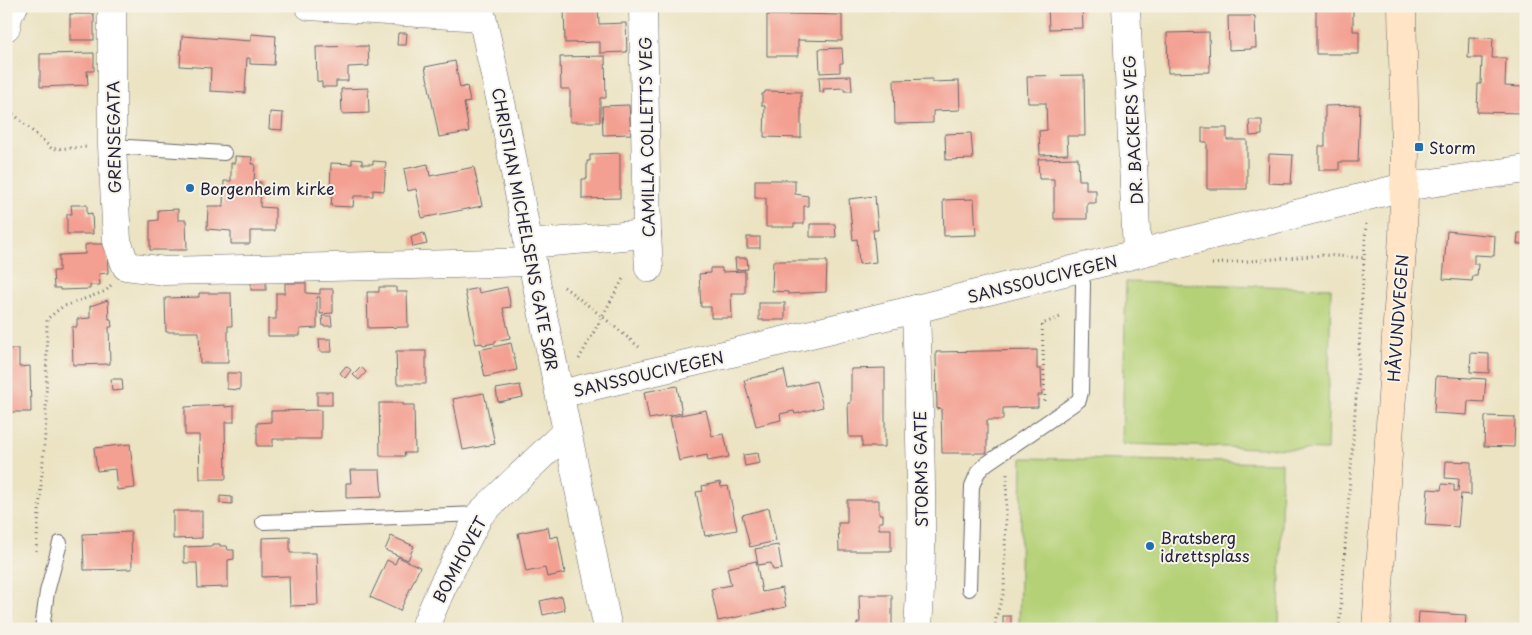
<svg xmlns="http://www.w3.org/2000/svg" width="1532" height="635" viewBox="0 0 1532 635" font-family="'Playpen Sans',sans-serif">
  <rect width="100%" height="100%" fill="#f7f3e8"/>
  <filter id="ink" filterUnits="userSpaceOnUse"><feTurbulence type="fractalNoise" baseFrequency=".02" numOctaves="2"/><feDisplacementMap in="SourceGraphic" scale="10" xChannelSelector="R" yChannelSelector="G"/><feConvolveMatrix kernelMatrix="1 2 1 2 8 2 1 2 1" color-interpolation-filters="sRGB"/></filter>
  <filter id="wash" filterUnits="userSpaceOnUse"><feTurbulence type="fractalNoise" baseFrequency=".0096" numOctaves="4" result="noise"/><feDisplacementMap in="SourceGraphic" scale="20" xChannelSelector="R" yChannelSelector="G"/><feGaussianBlur stdDeviation="1.12" result="paint"/><feColorMatrix in="noise" values="0 0 0 0 0 0 0 0 0 0 0 0 0 0 0 0 0 1.4 0 .05"/><feComposite in="paint" operator="in"/></filter>
  <g filter="url(#wash)">
    <rect width="100%" height="100%" fill="#ebe3c2"/>
    <!-- green -->
    <g fill="#b5d177" stroke="#6c7a59">
      <path d="M1126,282L1331,288L1327,450L1122,444Z"/>
      <path d="M1022,458L1282,463L1279,629H1019Z"/>
    </g>
    <g id="blocks">
      <!-- building -->
      <g fill="#f39f91">
        <path d="M564,6H598L599,24L626,23L627,52L600,53V42L565,43Z"/>
        <path d="M891,6H912V11L891,12Z"/>
        <path d="M1048,6H1082L1083,28L1049,29Z"/>
        <path d="M1316,8H1353V31H1359V54H1316Z"/>
        <rect x="70" y="14" width="24" height="26"/>
        <path d="M795,14L842,15V41L798,40V56H767V15H795Z"/>
        <path d="M1228,16H1255L1256,48H1251V49L1229,50Z"/>
        <path d="M1209,32L1210,72L1168,73L1167,33Z"/>
        <path d="M398,33H407L406,45H397Z"/>
        <path d="M251,34L276,36L274,65L250,64V58H247L245,93L210,91L211,68L180,66L182,36L251,41Z"/>
        <path d="M1469,37L1493,38L1492,58H1506L1505,86L1522,87V113L1477,112L1478,84H1481L1482,58H1468Z"/>
        <path d="M368,46L369,66L348,67V81H336V87H322V82L317,81L316,47Z"/>
        <path d="M842,48L843,63H840V72L820,73L819,49Z"/>
        <path d="M94,53V71H87L88,85L40,87V54Z"/>
        <path d="M605,56L606,98H600V122H570V89H561L560,57Z"/>
        <path d="M455,61L460,88L467,86L470,102L464,103L469,132L439,137L425,67Z"/>
        <path d="M1084,75L1085,136H1067L1068,154L1040,155L1039,131L1047,130L1046,103H1028L1027,76Z"/>
        <path d="M851,76L852,91H844V88L823,89L824,92H820L819,77Z"/>
        <path d="M932,79V82L959,81L960,110L933,111V123L895,124L894,80Z"/>
        <path d="M368,88L369,113L342,114L341,89Z"/>
        <path d="M765,91L801,92V138L764,137L765,106H762V94L765,93Z"/>
        <path d="M629,105L631,134L603,135L602,106Z"/>
        <path d="M1360,105L1358,162H1339V170H1319V146H1325V106Z"/>
        <path d="M270,112L283,113L282,130L269,129Z"/>
        <path d="M1249,120H1262V135L1250,136Z"/>
        <path d="M1202,128H1227V140H1247V189H1207V142H1202Z"/>
        <path d="M971,133L973,159L946,160L945,134Z"/>
        <path d="M620,153V198L582,199V179H587V161H590V155H594V154Z"/>
        <path d="M1269,154L1293,155L1291,184L1268,183Z"/>
        <path d="M235,156L252,157L251,164H255L254,182H261L260,207L275,208V231H250V244H231V231L207,229L208,206H223L224,181H231V163H235Z"/>
        <path d="M1078,158L1079,180H1086V190H1096V203H1087V219H1054V179H1039L1038,159Z"/>
        <path d="M352,159L362,160V164H373V161L386,162L384,191L373,190V196H354L353,207L331,206L332,195L330,194L331,163L352,164Z"/>
        <path d="M428,164L430,176L474,167L482,206L422,218L416,189L408,191L404,169Z"/>
        <path d="M755,180H795V194L808,196V206H804V224H794V227H766V198H755Z"/>
        <path d="M875,196L878,230H873L876,262L859,264L857,239L853,240L849,199Z"/>
        <path d="M974,199L976,235L944,236L943,200Z"/>
        <path d="M71,205H87V214L92,213L93,234H67V214H72Z"/>
        <path d="M178,209V220H186L187,250H150V221L158,220V210Z"/>
        <path d="M810,224H835L836,237H810Z"/>
        <path d="M1447,231L1495,236L1494,256L1474,255V264H1478L1477,276H1473L1472,281L1443,279Z"/>
        <path d="M424,233L427,244L413,247L411,237Z"/>
        <path d="M1518,233H1526V244H1517Z"/>
        <rect x="747" y="237" width="13" height="11"/>
        <path d="M90,244H107L108,273L99,274L100,285H90V289L60,290V288H54L53,271H59V255L85,254V245Z"/>
        <path d="M735,258H747L748,269L736,270Z"/>
        <path d="M773,261H827L826,292L788,294V292L772,291Z"/>
        <path d="M710,268H722V272L745,271V293H731L732,318H711V307H701L699,274L710,273Z"/>
        <rect x="251" y="277" width="15" height="13"/>
        <path d="M285,283H306V293L320,294V289H333V313L320,314V297H317V328L300,329V336H268V319H276V293H285Z"/>
        <path d="M379,287H396V292H407L408,327L368,328L367,292H379Z"/>
        <path d="M507,287L511,307L503,308L510,338L495,341V343L483,345L482,343L476,344L465,291L478,288L479,293Z"/>
        <path d="M199,293H231L232,326H228V363H200L199,332H166L165,298L199,297Z"/>
        <path d="M108,300L109,319H111L112,327H109L110,364L73,365L72,327H77V319L90,318V306Z"/>
        <rect x="759" y="303" width="26" height="17"/>
        <path d="M322,316H331L332,326H323Z"/>
        <path d="M319,339H331L332,352H320Z"/>
        <path d="M511,343L517,370L485,377L479,350Z"/>
        <path d="M6,349H19V367L30,366L31,412H6Z"/>
        <path d="M1037,350V369H1041L1042,395H1038V407L1003,408V420H987V453H942L941,408L937,409L936,352Z"/>
        <path d="M396,351H426V384H397Z"/>
        <path d="M1471,353L1489,354V373L1470,372Z"/>
        <path d="M346,366L351,370L345,378L340,373Z"/>
        <path d="M361,367L366,372L359,380L353,375Z"/>
        <path d="M885,368V447H862V437H849L848,403H851V369Z"/>
        <path d="M784,370L788,388L816,381L823,407L795,414L794,411L780,414L781,420L756,426L744,380Z"/>
        <path d="M227,373H240V390L227,389Z"/>
        <path d="M1436,376L1486,379L1484,402L1468,401L1467,415L1434,413Z"/>
        <path d="M111,379H122L123,390L112,391Z"/>
        <path d="M520,385L523,397L498,402L496,389Z"/>
        <path d="M677,386L682,413L649,419L644,392Z"/>
        <rect x="317" y="392" width="15" height="13"/>
        <path d="M484,393L495,444L463,450L453,399Z"/>
        <path d="M379,403H403V405H414L415,453H404L405,456H380Z"/>
        <path d="M225,405V407L234,406V422H225L226,479H200L199,435H185V407Z"/>
        <path d="M321,410V439H273V446H257V423L271,422V411Z"/>
        <path d="M706,410L712,436L724,434L729,457L708,461L707,455L679,461L670,417Z"/>
        <path d="M1485,416L1515,417L1514,447L1484,446Z"/>
        <path d="M130,444L135,488L117,490L115,469L97,471L94,448Z"/>
        <path d="M758,453L760,463L745,466L743,455Z"/>
        <path d="M1446,461L1471,462V495L1461,494L1458,527L1425,525L1428,489L1441,490L1442,484L1454,485V491H1458L1459,479L1445,478Z"/>
        <path d="M350,470H380L382,497L346,498V483H351Z"/>
        <path d="M720,482L721,487L728,486L737,530L705,536L696,492L703,491L702,486Z"/>
        <path d="M220,496L232,497V504L220,503Z"/>
        <path d="M847,500H879V514H883V522H879V529H891V551H839L838,523H847Z"/>
        <path d="M769,508L776,541L750,547L742,515Z"/>
        <path d="M173,511H202V538L173,539Z"/>
        <path d="M548,527L550,538L558,536L565,573L547,577L545,568L526,572L518,533Z"/>
        <path d="M131,532L132,569L84,570L83,534Z"/>
        <path d="M391,536L414,546L408,560L385,550Z"/>
        <path d="M290,537V553H316L318,605L290,606L289,576L262,577V538Z"/>
        <path d="M212,544H220V546H227L228,550H234V559L228,560V587L198,588L197,563H184V547L212,546Z"/>
        <path d="M778,545L782,569L773,570L771,563L758,565L755,549Z"/>
        <path d="M398,557L420,567L400,611L370,597L387,560L395,564Z"/>
        <path d="M756,561L762,592L782,588L786,607L718,621L711,589L731,585L727,568Z"/>
        <path d="M859,595H892V629H857V623L860,622Z"/>
        <path d="M562,596L565,610L543,615L540,601Z"/>
        <path d="M1419,612L1466,615L1465,629H1418Z"/>
        <rect x="1003" y="616" width="8" height="13"/>
      </g>
    </g>
  </g>
  <g filter="url(#ink)">
    <use href="#blocks" fill-opacity="0" stroke="#68666a" stroke-width="1"/>
    <g fill="none" stroke-linecap="round" stroke-linejoin="round">
      <!-- lane casing -->
      <g stroke="#68666a" stroke-width="16">
        <g id="lane">
          <path d="M112,146L224,153"/>
          <path d="M263,522L480,514"/>
          <path d="M969,589L972,486L978,472L986,464L1072,405L1079,400L1081,392L1083,284L1080,268"/>
          <path d="M42,629L47,592L60,543"/>
        </g>
      </g>
      <!-- street casing -->
      <g stroke="#68666a" stroke-width="29">
        <g id="street">
          <path d="M112,6V146L117,241L126,266L165,271L532,262"/>
          <path d="M309,6L482,17L506,125L532,262L608,629"/>
          <path d="M643,6L647,234L649,268"/>
          <path d="M1126,6L1137,253"/>
          <path d="M6,27L9,13L14,6"/>
          <path d="M528,244L647,234"/>
          <path d="M916,309C919,416 925,523 918,629"/>
          <path d="M560,394L916,309L1404,187L1526,169"/>
          <path d="M424,629L443,585L480,514L566,432"/>
        </g>
      </g>
      <!-- secondary casing -->
      <g stroke="#68666a" stroke-width="29">
        <path id="secondary" d="M1376,629L1403,236L1405,150L1402,6"/>
      </g>
      <!-- path -->
      <g stroke="#68666a" stroke-width="3" stroke-dasharray="1 4" stroke-linecap="butt">
        <path d="M6,107L52,149L87,147"/>
        <path d="M1212,264L1324,255L1364,258"/>
        <path d="M564,287L603,317L639,347"/>
        <path d="M579,359L624,277"/>
        <path d="M1045,401L1042,324L1063,316"/>
        <path d="M36,551L46,421L47,319L62,307L106,291L111,285"/>
        <path d="M995,629L996,617L1004,592L1007,473"/>
        <path d="M1339,629L1357,385L1366,223"/>
      </g>
      <!-- lane -->
      <use href="#lane" stroke="#fff" stroke-width="14"/>
      <!-- street -->
      <use href="#street" stroke="#fff" stroke-width="28"/>
      <!-- secondary -->
      <use href="#secondary" stroke="#ffe4c6" stroke-width="28"/>
    </g>
  </g>
  <!-- markers -->
  <g fill="#1f6fb2" stroke="#f7f3e8" stroke-width="2">
    <rect x="1414" y="142" width="10" height="10" rx="2.5"/>
    <circle cx="190" cy="188" r="5"/>
    <circle cx="1150" cy="546" r="5"/>
  </g>
  <g text-anchor="middle" dominant-baseline="central" stroke-width="4" stroke-linejoin="round" paint-order="stroke">
    <!-- street labels -->
    <g font-size="16" fill="#22223b" stroke="#f7f3e8">
      <text transform="translate(1132 130) rotate(-93)">DR. BACKERS VEG</text>
      <text transform="translate(113 137) rotate(-91)">GRENSEGATA</text>
      <text transform="translate(646 137) rotate(-91)">CAMILLA COLLETTS VEG</text>
      <text transform="translate(526 229) rotate(79)">CHRISTIAN MICHELSENS GATE SØR</text>
      <text transform="translate(1042 278) rotate(-14)">SANSSOUCIVEGEN</text>
      <text transform="translate(1397 318) rotate(-86)">HÅVUNDVEGEN</text>
      <text transform="translate(648 373) rotate(-13)">SANSSOUCIVEGEN</text>
      <text transform="translate(920 469) rotate(-91)">STORMS GATE</text>
      <text transform="translate(459 559) rotate(-62)">BOMHOVET</text>
    </g>
    <!-- poi labels -->
    <g font-size="16" fill="#22223b" stroke="#f7f3e8" text-anchor="start">
      <text x="1429" y="147">Storm</text>
      <text x="200" y="188">Borgenheim kirke</text>
      <text x="1160" y="537">Bratsberg<tspan x="1160" dy="18">idrettsplass</tspan></text>
    </g>
  </g>
  <!-- margin -->
  <rect width="1532" height="635" fill="none" stroke="#f7f3e8" stroke-width="25"/>
</svg>
